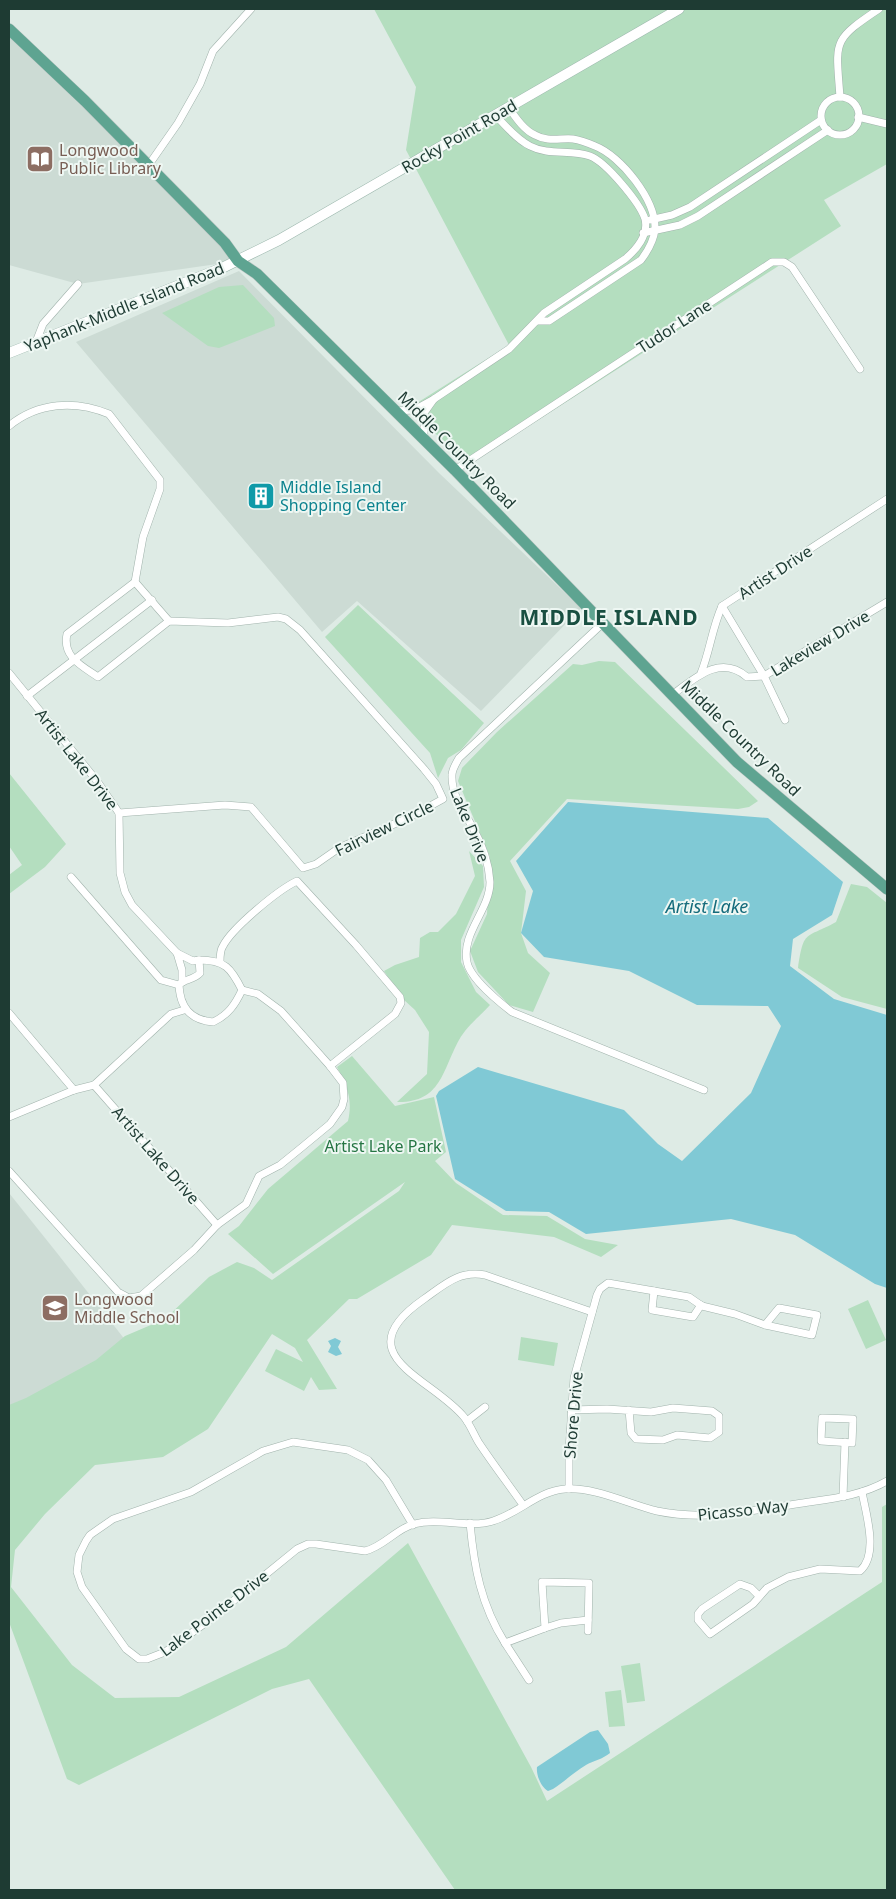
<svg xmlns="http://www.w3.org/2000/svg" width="896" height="1899" viewBox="0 0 896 1899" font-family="'Noto Sans',sans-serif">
  <rect width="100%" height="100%" fill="#deebe5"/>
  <!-- built -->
  <g fill="#ccdbd4">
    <path d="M9,34L238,261L78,284L9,265Z"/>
    <path d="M239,271L439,473L581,608L481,711L357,601L322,632L76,342Z"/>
    <path d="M9,1193L57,1253L144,1364L9,1409Z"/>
  </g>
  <!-- green -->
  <g fill="#b4debf">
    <path d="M374,9H887V164L824,200L841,226L468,465L409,408L509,345L406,150L416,87Z"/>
    <path d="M243,285L274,318L275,326L219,348L208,346L162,313L219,287Z"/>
    <path d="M358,605L484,723L461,750L448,758L438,778L430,753L325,637Z"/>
    <path d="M599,661L615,662L758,801L749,807L738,809L567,799L510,861L526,891L521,933L528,953L550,973L533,1012L509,1005L478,972L470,951L487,914L490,857L458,781L462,768L497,732L573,664L582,665Z"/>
    <path d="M9,773L66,844L45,867L9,894V875L22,865L9,846Z"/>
    <path d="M469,851L483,866L484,887L461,940V962L476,992L490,1005C480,1016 466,1027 459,1040C442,1071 441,1103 397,1102L427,1074L429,1032L415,1010L403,999L384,971L395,965L419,957L420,938L430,932H438L456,914L475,876Z"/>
    <path d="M851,884L867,887L887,903V1009L842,997L798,968C804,929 805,939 836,922Z"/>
    <path d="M352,1056L395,1106L434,1097L446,1152L435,1161L456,1183L503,1215L547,1216L585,1239L618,1245L601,1257L554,1237L452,1225L431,1255L357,1299H349L307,1340L337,1389L319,1390L311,1377L304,1391L265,1371L276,1349L303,1362L295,1348L272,1334L208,1429L163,1457L95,1465L45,1514L15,1550L11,1587L72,1665L115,1698L179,1697L286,1647L408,1543L531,1767L547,1801L882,1582V1507L887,1504V1890H455L309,1679L272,1689L79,1785L67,1779L9,1622V1405L26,1398L96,1360L125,1336L165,1319L209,1277L237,1262L254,1268L272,1280L399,1191L405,1182L273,1274L228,1234L239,1226L268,1189L348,1121C353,1099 347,1086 337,1067Z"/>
    <path d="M868,1300L886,1340L866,1349L848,1309Z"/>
    <path d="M521,1337L558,1343L554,1366L518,1360Z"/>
    <path d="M640,1663L645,1701L627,1703L621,1666Z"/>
    <path d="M621,1690L625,1726L609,1727L605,1692Z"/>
  </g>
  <!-- water -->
  <g fill="#80c9d5">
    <path d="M568,802L768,818L843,882L832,915L793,939L790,966L834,999L887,1015V1288L875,1284L795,1235L731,1219L586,1234L549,1212L506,1211L455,1179L436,1096L439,1091L478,1067L624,1110L658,1144L682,1161L751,1093L781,1026L768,1006L697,1005L629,971L544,957L521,933L533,891L516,861Z"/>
    <path d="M335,1338L341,1341L338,1347L342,1354L336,1356L328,1352L331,1346L328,1341Z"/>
    <path d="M598,1730L608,1744L610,1753C603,1759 593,1761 586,1765C574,1772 564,1782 553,1789L548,1791C541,1787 536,1775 537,1767L590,1732Z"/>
  </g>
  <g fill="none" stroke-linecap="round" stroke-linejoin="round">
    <!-- street casing -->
    <g stroke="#a1b3ac" stroke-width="8">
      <g id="street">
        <path d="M840,97C836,41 831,41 879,9"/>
        <circle cx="840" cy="116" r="19"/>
        <path d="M509,108C516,118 524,130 535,135C547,142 560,138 573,139C580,140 588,143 595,146C621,156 656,200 655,229C654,240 647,252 641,260L549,321H538"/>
        <path d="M858,117L887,124"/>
        <path d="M148,166L178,123L200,84L213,51L251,9"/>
        <path d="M650,220L672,215L690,207L821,120"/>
        <path d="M643,233L680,225L698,216L828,130"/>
        <path d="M36,342L43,324L78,284"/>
        <path d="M394,411L414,410L434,399L509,349L544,313L625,259C636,250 649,235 645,219C640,203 606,162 590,156C571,149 549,156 530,146C516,139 506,126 496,116"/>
        <path d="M9,426C38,402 75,400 109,414L160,480V489L143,537L135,582L67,634C62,657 82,666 98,677L169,621L228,623L278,617L286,619L300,630L424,769L436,784L443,799L408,818L339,848L316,864L303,868L251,807L225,805L119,813"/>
        <path d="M424,440V413L434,399"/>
        <path d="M455,470L772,262H784L792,267L860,369"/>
        <path d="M135,582L169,621"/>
        <path d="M722,606L764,676L785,720"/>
        <path d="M603,623L459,758C456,763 452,770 452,775C451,795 464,812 473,828C482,844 489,863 490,882C490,910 461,933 467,962C470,978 499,1002 512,1012L704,1090"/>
        <path d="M9,673L97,781L119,813L120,873L125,892L132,905L177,953"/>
        <path d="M701,673C710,651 712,628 722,606L887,499"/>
        <path d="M672,695C695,678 720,654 747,677L764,676L887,602"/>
        <path d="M27,696L152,600"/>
        <path d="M71,877L161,980L179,985"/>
        <path d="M199,960C225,960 231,968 242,990C235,1005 228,1015 213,1022C190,1020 180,1007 179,985C184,979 194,980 200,973Z"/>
        <path d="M220,962C220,957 220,950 223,946C232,928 278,890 297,881L356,945L400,997L401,1003L395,1014L330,1066"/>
        <path d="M182,982V970L177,953L193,961L199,960"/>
        <path d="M9,1013L74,1090"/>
        <path d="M94,1085L217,1225"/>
        <path d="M9,1117L74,1090L94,1085L171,1014L184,1010"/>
        <path d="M9,1171L118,1292L129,1298L141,1296L194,1250L217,1225L246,1204L259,1176L280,1165L301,1148L330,1124L342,1107L344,1099L343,1083L330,1066L281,1011L258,994L242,990"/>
        <path d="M654,1291L652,1310L693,1317L701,1305"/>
        <path d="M571,1410L607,1409L651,1412L673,1408L712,1411L719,1416V1432L710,1438L677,1435L663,1440L636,1439L631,1433L629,1410"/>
        <path d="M822,1418L853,1419L852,1443L821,1441Z"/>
        <path d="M467,1421L485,1407"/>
        <path d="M569,1489V1450L574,1378L597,1295L600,1289L608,1283L689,1297L702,1306L735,1314L765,1325L770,1326L812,1335L817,1315L779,1308L765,1325"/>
        <path d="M843,1497L845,1442"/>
        <path d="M523,1505C509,1485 493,1464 479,1443C474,1435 470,1424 464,1417C431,1377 343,1355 424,1299C444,1285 459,1270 485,1275L592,1312"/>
        <path d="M470,1523C474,1567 481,1605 505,1643L545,1628L542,1582L589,1583L588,1631"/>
        <path d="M413,1525L386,1480L368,1460L348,1450L293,1442L263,1451L191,1492L113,1519L90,1535L86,1541L79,1555L77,1572L82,1587L126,1649L139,1659H147L165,1652L211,1619L297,1549L308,1544H316L365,1551C383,1547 396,1529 414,1524C440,1517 468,1529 493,1521C519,1513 538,1491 565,1489C596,1487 628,1504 657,1511C704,1521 750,1511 796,1504C827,1499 859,1497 887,1481"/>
        <path d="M759,1596L751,1588L740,1584L702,1609L698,1614V1620L710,1634L753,1604L767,1588L788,1577L820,1569L860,1571C879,1554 866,1514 862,1492"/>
        <path d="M545,1628L561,1623L588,1620"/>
        <path d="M505,1643L529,1680"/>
      </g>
    </g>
    <!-- secondary casing -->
    <g stroke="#9cb7ad" stroke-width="11">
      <path id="secondary" d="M9,353L222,268L279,240L679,9"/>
    </g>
    <!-- primary casing -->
    <g stroke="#c0c8c6" stroke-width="12">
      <path id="primary" d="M9,29L85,101L225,243L238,261L257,274L455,470L737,762L887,889"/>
    </g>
    <!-- street -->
    <use href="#street" stroke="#fff" stroke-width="7"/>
    <!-- secondary -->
    <use href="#secondary" stroke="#fff" stroke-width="10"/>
    <!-- primary -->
    <use href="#primary" stroke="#5ea491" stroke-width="11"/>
  </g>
  <!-- icons -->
  <defs>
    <g id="library-square" transform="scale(1.4375)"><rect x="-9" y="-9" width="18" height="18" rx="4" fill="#8d6e63" stroke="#eef7f3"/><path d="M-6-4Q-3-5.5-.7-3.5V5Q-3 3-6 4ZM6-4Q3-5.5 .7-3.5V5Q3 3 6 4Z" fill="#fff"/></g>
    <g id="building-square" transform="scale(1.4375)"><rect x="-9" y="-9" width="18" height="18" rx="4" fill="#0f9aa8" stroke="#eef7f3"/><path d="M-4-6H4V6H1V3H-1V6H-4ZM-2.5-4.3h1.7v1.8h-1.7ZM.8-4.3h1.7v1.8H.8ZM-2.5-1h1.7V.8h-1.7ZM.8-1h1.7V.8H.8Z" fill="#fff"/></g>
    <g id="school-square" transform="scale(1.4375)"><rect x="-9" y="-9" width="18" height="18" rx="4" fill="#8d6e63" stroke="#eef7f3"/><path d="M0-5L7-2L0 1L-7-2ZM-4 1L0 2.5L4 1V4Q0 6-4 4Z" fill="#fff"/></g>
  </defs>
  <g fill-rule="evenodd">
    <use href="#library-square" x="40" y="159"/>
    <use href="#building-square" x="261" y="496"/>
    <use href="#school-square" x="55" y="1308"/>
  </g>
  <g text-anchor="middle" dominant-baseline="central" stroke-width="4" stroke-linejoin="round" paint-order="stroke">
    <!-- street labels -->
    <g font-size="16" fill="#1e3b33" stroke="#eef7f3">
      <text transform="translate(459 136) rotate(-30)">Rocky Point Road</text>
      <text transform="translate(124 307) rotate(-22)">Yaphank-Middle Island Road</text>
      <text transform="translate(674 326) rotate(-33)">Tudor Lane</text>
      <text transform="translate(457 450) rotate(45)">Middle Country Road</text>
      <text transform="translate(775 572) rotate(-33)">Artist Drive</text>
      <text transform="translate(820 643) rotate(-31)">Lakeview Drive</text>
      <text transform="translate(741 738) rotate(44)">Middle Country Road</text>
      <text transform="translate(77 759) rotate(52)">Artist Lake Drive</text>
      <text transform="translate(470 825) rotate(68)">Lake Drive</text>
      <text transform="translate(384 828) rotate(-26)">Fairview Circle</text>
      <text transform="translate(156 1155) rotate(49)">Artist Lake Drive</text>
      <text transform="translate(573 1415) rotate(-85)">Shore Drive</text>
      <text transform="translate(743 1510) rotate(-6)">Picasso Way</text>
      <text transform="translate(214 1613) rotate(-37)">Lake Pointe Drive</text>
    </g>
    <!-- education labels -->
    <g font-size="16" fill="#785e54" stroke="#eef7f3" text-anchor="start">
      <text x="59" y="150">Longwood<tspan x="59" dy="18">Public Library</tspan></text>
      <text x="74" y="1299">Longwood<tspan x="74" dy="18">Middle School</tspan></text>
    </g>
    <!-- culture labels -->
    <g font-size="16" fill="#0d838f" stroke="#eef7f3" text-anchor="start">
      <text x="280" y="487">Middle Island<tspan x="280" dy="18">Shopping Center</tspan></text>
    </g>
    <!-- park labels -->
    <g font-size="16" fill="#257543" stroke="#eef7f3">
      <text x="383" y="1146">Artist Lake Park</text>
    </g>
    <!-- water labels -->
    <g font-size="18" font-style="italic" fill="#146b7b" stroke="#eef7f3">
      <text x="707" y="906">Artist Lake</text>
    </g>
    <!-- district labels -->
    <g font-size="21" font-weight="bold" letter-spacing="1" fill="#194f41" stroke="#eef7f3">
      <text x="609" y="617">MIDDLE ISLAND</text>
    </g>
  </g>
  <!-- border -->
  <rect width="896" height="1899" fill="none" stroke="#1e3b33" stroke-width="20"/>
</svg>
